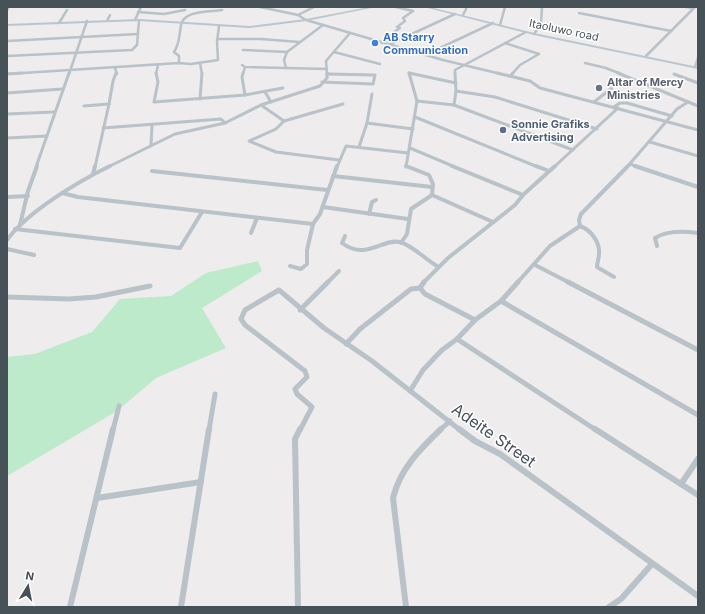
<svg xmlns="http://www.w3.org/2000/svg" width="705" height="614" viewBox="0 0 705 614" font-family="Inter,sans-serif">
  <rect width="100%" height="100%" fill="#eeecec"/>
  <!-- green -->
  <path fill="#bceaca" d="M258,261L262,271L202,308L226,348L156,378L117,411L7,476V357L35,354L92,332L120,299L171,296L206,273Z"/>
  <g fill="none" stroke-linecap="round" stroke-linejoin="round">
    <!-- street-far4 -->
    <g stroke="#b8c2c8" stroke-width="2.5">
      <path d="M260,7L298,15L306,20L443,60L501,74"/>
      <path d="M396,7L413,11"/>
      <path d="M686,7L693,8"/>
      <path d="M7,10L9,7"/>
      <path d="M138,12L164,14L185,10"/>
      <path d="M579,13L671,31"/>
      <path d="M298,15L314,7"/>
      <path d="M463,15L467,7"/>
      <path d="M135,20L141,7"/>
      <path d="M107,21L110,15"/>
      <path d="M59,23L67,10"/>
      <path d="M500,25L505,7"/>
      <path d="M534,34L541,24L542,7"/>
      <path d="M217,39H261L299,42"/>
      <path d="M7,41L138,34"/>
      <path d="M382,43L387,37L400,28L397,27L405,21L403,18L413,11"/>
      <path d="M505,43L539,54L520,65L512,74"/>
      <path d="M390,44L455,14"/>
      <path d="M243,50L287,52L323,25"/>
      <path d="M334,52L380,64"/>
      <path d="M425,55L493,23"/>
      <path d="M7,56L132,50L137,45L139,20"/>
      <path d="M646,56L695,7"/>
      <path d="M179,63V56L174,52C180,43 179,36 181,25C184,10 210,12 222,10"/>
      <path d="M200,63L202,74"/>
      <path d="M585,63L606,68L621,74"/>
      <path d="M242,65L245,67L327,69"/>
      <path d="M695,67L698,58"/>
      <path d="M115,68L117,74"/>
      <path d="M286,68L284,60L287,52"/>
      <path d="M7,74L179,63L191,64L218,60L217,42L219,26"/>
      <path d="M69,74L87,21"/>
      <path d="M156,74L158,65"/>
      <path d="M243,74L245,67"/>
      <path d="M327,74H330"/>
      <path d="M327,74L326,61L350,33"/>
      <path d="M409,74H413"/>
      <path d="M455,74V70L526,32"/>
    </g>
    <!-- street-far3 -->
    <g stroke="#b8c2c8" stroke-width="3">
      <path d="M156,73L158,82L154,102L245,95L283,88"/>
      <path d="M243,73L242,77L245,95"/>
      <path d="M409,73L456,83"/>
      <path d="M497,73L530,81L540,88L698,130"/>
      <path d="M618,73L698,106"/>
      <path d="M7,74L22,73"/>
      <path d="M674,74L698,83"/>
      <path d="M510,76L513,73"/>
      <path d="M322,82L373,84L375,75L327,74"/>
      <path d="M456,91L495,97L597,129"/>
      <path d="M265,92L271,102"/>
      <path d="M7,93L62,89"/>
      <path d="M200,99L202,73"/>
      <path d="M417,101L454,105L573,150"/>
      <path d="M594,102L612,88"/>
      <path d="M261,105L284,121L276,129L249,141L276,152L339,160"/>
      <path d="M454,105L456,91L455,73"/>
      <path d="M84,106L109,104L113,81L116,73"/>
      <path d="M614,107L620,103H627L672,116"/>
      <path d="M7,114L54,112"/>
      <path d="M415,117L538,167"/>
      <path d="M284,121L343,104"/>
      <path d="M367,123L413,129"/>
      <path d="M103,128L221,119L225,123"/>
      <path d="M7,138L47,136"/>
      <path d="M650,142L698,156"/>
      <path d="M151,145L152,125"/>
      <path d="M359,147L367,123L372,94"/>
      <path d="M410,148L455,167"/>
      <path d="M630,164L638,167"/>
      <path d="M36,167L69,73"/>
      <path d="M95,167L109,104"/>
      <path d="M108,167L175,134L225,123L261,105L320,86L327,78V73"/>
      <path d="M337,167L346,146L408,153"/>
      <path d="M406,167L417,101L409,73"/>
      <path d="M554,167L618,108"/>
      <path d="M627,167L677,109L688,102"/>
    </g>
    <!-- street-far2 -->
    <g stroke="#b8c2c8" stroke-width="4">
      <path d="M452,166L523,195"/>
      <path d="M536,166L549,171"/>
      <path d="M635,166L698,187"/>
      <path d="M152,171L327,190"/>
      <path d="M93,174L95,166"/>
      <path d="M333,176L432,187"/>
      <path d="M62,193L78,197L313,224"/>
      <path d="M432,195L493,222"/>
      <path d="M7,197L28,196"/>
      <path d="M323,207L408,219"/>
      <path d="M369,214L372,202L376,200"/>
      <path d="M20,225L28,191L37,166"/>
      <path d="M580,226L579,220L581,214L628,166"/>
      <path d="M580,226C591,230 600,242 599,254C599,259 597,262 597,267L614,277"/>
      <path d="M15,229L180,248L202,212"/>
      <path d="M251,233L257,218"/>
      <path d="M345,236L342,243C366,261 382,238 400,242C413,246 425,259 437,266"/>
      <path d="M7,240C27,212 79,181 110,166"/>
      <path d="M401,243L407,234L411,209L432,195L433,184L429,175L406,166"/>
      <path d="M657,246L655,238C667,230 684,231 698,233"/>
      <path d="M7,249L34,255"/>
      <path d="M535,265L570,283"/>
      <path d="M290,266L301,269L307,264V250L313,224L320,214L337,166"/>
      <path d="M327,283L339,271"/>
      <path d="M423,283L448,258L515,205L523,195L555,166"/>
      <path d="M517,283L550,246L580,226"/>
    </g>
    <!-- street-far1 -->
    <g stroke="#b8c2c8" stroke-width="5">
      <path d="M568,282L698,350"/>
      <path d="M420,288L424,282"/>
      <path d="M420,288L425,294L475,320"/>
      <path d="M7,297L69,299L96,297L150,286"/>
      <path d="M501,301L698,415"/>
      <path d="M300,310L328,282"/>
      <path d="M457,339L596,430"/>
      <path d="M346,344L360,329L411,289L420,288"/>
      <path d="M410,391L423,370L442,350L457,339L475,320L501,301L518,282"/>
      <path d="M113,430L119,406"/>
      <path d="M209,430L215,394"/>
      <path d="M300,430L312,407L297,394L295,389L307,377L305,371L245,325L241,319L245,310L279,290L324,328L372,361L460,430"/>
      <path d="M440,430L450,421"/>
    </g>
    <!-- street -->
    <g stroke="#b8c2c8" stroke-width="6">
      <path d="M459,429L475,441L500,454L698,596"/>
      <path d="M595,429L698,495"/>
      <path d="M681,484L698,459"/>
      <path d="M97,498L201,482"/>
      <path d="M70,607L113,429"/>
      <path d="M181,607L209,429"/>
      <path d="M298,607L295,439L300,429"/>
      <path d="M406,607L393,498C400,469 420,449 441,429"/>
      <path d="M609,607L621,599L652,564"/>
    </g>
    <!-- secondary -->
    <g fill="#bac6cf" fill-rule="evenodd">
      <path d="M369,7H376L306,21L249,28L139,21L7,26V24L139,19L249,26L306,19Z"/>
      <path d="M424,7H430L534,33L698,67V69L534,35Z"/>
    </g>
  </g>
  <!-- markers -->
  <circle fill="#3f7fe0" stroke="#fff" stroke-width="1.5" cx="375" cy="43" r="4"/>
  <circle fill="#6b7280" stroke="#fff" stroke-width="1.5" cx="599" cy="88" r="4"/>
  <circle fill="#5c6f8a" stroke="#fff" stroke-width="1.5" cx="503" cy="130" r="4"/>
  <g text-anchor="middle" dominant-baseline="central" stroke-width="3" stroke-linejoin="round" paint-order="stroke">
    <!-- far-street labels -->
    <g font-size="11" fill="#465158" stroke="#fff">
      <text transform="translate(564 30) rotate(12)">Itaoluwo road</text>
    </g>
    <!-- far-shop labels -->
    <g font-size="11" font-weight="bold" fill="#366cbe" stroke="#fff" text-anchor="start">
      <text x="383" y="37">AB Starry<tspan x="383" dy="13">Communication</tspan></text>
    </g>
    <!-- far-worship labels -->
    <g font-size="11" font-weight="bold" fill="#5b616d" stroke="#fff" text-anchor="start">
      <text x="607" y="82">Altar of Mercy<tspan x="607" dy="13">Ministries</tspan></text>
    </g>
    <!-- far-service labels -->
    <g font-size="11" font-weight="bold" fill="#4e5e75" stroke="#fff" text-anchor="start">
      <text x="511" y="124">Sonnie Grafiks<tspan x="511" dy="13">Advertising</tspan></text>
    </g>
    <!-- near-street labels -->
    <g font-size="16" fill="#465158" stroke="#fff">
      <text transform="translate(494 435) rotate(35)">Adeite Street</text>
    </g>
  </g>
  <!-- border -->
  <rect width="705" height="614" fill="none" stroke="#465158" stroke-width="16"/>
  <!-- north arrow -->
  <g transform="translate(28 586) rotate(10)" stroke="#ffffff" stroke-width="3" paint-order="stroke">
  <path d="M0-3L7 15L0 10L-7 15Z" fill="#465158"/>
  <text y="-6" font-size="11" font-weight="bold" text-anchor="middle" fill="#465158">N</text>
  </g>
</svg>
